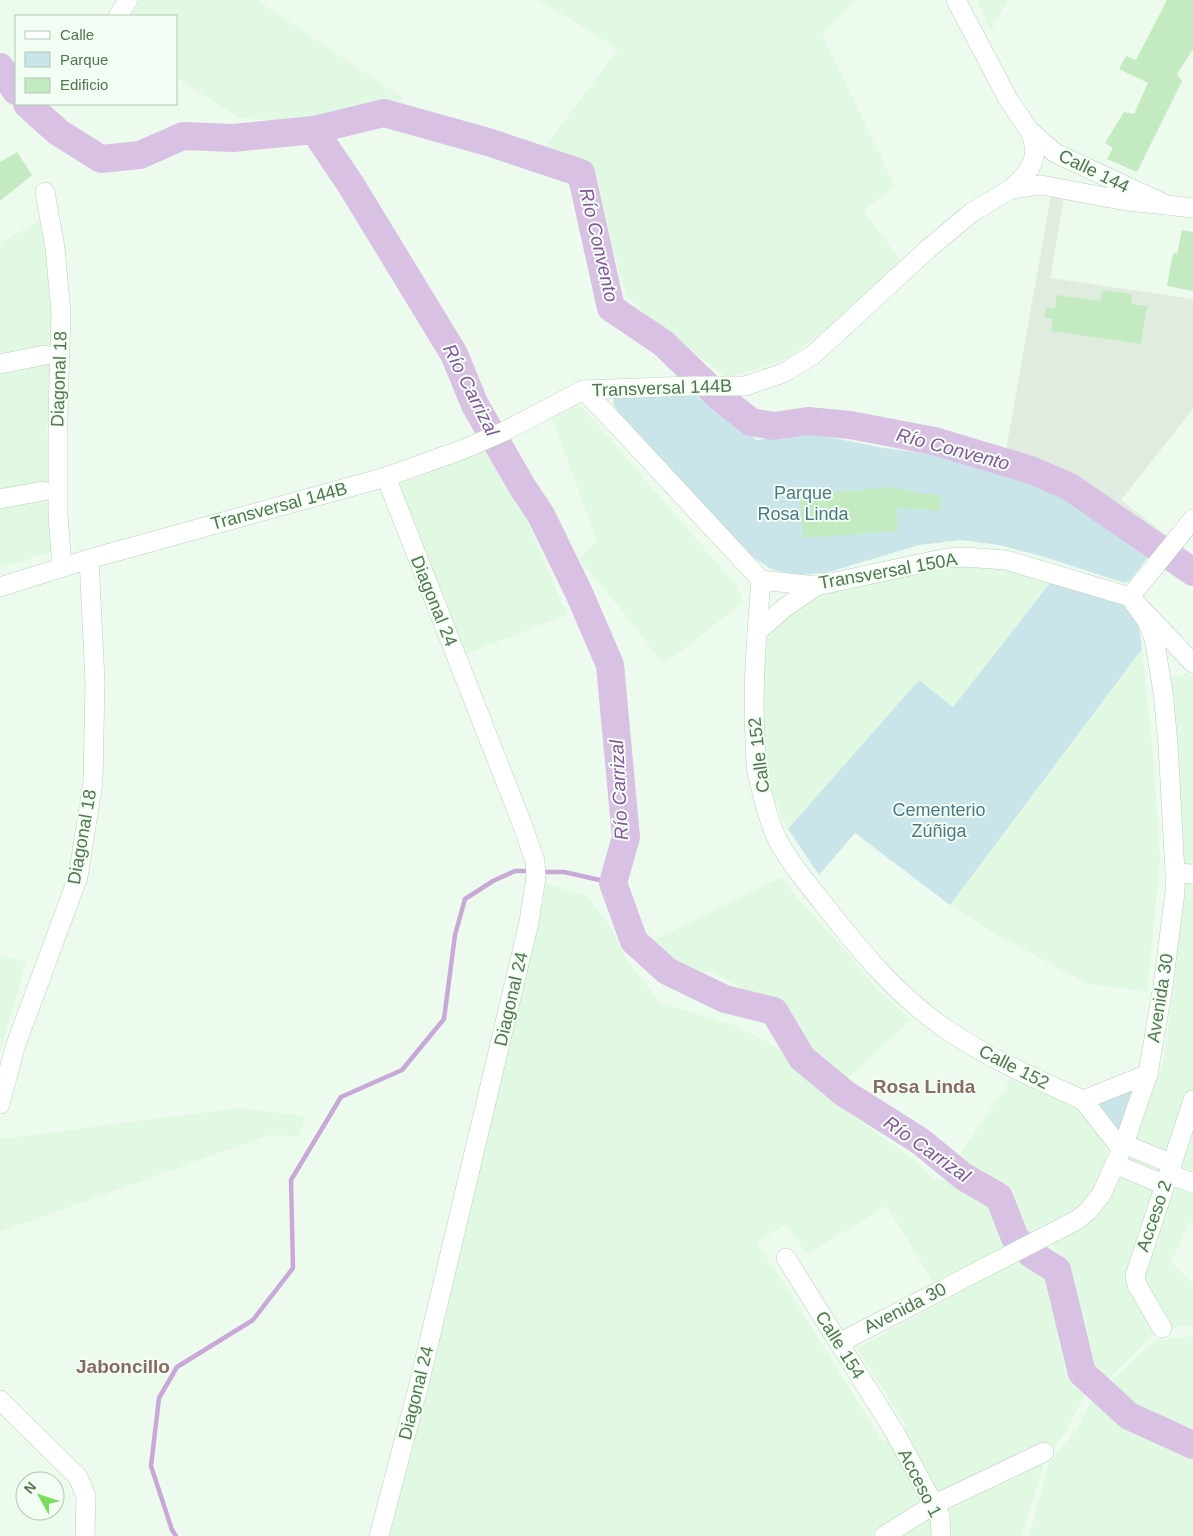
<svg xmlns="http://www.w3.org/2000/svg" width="1193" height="1536" viewBox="0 0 1193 1536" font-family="Arial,sans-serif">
  <rect width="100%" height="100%" fill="#ecfbee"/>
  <!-- residential -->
  <g fill="#e1f8e3">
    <path d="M140,0H257L404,99L306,122L240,118L176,78V16H131Z"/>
    <path d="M539,0H854L822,35L895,186L863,211L901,260L831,326L786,359L727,378L653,320L626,295L591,174L585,162L545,147L618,49Z"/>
    <path d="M977,0H1008L991,30Z"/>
    <path d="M46,217L56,316L47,430L55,551L0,568V243Z"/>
    <path d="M575,404L582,407L696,539L736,585L741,595V604L664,664L615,602L579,559L597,541L552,418L568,406Z"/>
    <path d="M483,449L527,519L567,615L463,655L397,488L403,483Z"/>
    <path d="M952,564L1000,567L1050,583L953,707L919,680L788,829L771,791L760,718L761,662L771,629L818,595Z"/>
    <path d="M1142,649L1153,754L1160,859L1147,992L1088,984L997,935L950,905Z"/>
    <path d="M1188,673L1193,678V1223L1189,1222L1171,1263L1193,1284V1327L1182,1326L1151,1336L1104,1384L1089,1370L1065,1268L1051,1241L1114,1183L1163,1064L1177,959L1180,851L1169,679Z"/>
    <path d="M781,877L800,901L852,958L877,989L911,1020L847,1079L808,1051L788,1012L775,998L748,992L711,971L691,973L669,963L654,940Z"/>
    <path d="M546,884L586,895L610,926L625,957L659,1002L739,1027L778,1048L822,1093L921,1165L932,1179L952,1180L997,1206L1008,1244L933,1282L887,1206L807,1254L786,1224L756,1242L790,1293L883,1442L907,1428L857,1348L964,1290L1011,1261L1046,1275L1070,1371L1088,1390L1066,1431L1044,1462L1022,1536H386L543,902Z"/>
    <path d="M0,956L26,962L0,1053Z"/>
    <path d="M1010,1078L1068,1101L1088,1113L1103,1137L1107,1159L1099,1186L1078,1209L1026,1237L1016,1202L1004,1186L958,1157L1004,1091Z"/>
    <path d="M239,1108L306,1116L299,1136L269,1135L0,1232V1139Z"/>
    <path d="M1193,1336V1536H1029L1049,1463L1077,1429L1094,1397L1155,1340Z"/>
  </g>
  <!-- industrial -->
  <path fill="#e1ece1" d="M1051,195L1064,198L1050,278L1193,299V409L1121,500L1167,536L1161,543L1061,474L1005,456Z"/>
  <!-- green -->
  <g fill="#cae5e9">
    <path d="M695,395L757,440L803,432L884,448L961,458L1036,482L1151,552L1130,581L1125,583L1041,556L999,545L961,540L919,545L826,573L797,575L771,569L754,558L617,411L613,403L614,398Z"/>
    <path d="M1050,583C1070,589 1114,596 1129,609C1138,617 1141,637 1142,649L950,905L855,833L819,875L788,829L919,680L953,707Z"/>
    <path d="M1140,1085L1120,1139L1092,1102Z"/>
  </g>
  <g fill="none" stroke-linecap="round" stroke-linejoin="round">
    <!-- stream -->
    <g stroke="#c8a8d6" stroke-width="4.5">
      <path d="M540,872H564L613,883"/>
      <path d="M176,1536L172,1530L151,1466L159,1398L177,1367L253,1320L293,1268L291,1180L341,1097L402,1070L444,1019L455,935L465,899L493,881L515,871H532"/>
    </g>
    <!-- river -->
    <g stroke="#d9c1e4" stroke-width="28">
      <path d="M0,67L16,91"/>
      <path d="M27,104L58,132L101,159L140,155L183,136L233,138L314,130L384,113L488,142L581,173L611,308L663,343L717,395L751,422L774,426L808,421L850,425L934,441L1031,470L1070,487L1193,572"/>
      <path d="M314,130L351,185L454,354L475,405L523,488L541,515L579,593L610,665L626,837L613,883L634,941L667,971L725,999L774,1011L802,1058L844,1093L920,1141L964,1177L999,1197L1015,1238L1031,1254L1057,1270L1082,1373L1129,1416L1193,1445"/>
    </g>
  </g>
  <!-- building -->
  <g fill="#c3eac0">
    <path d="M1167,0H1193V49L1177,74L1182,81L1137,172L1107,159L1113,148L1105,143L1124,112L1134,114L1148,83L1119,69L1126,56L1136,60Z"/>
    <path d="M17,152L32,175L0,201V162Z"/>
    <path d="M1182,230L1193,232V291L1167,286L1173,253L1177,254Z"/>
    <path d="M1102,290L1132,294L1131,304L1147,306L1141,344L1051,331L1053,319L1045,318L1046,307L1055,308L1057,295L1100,301Z"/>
    <path d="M895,487V489L915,491V493L941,495L940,511L896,508L898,531L803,538L800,495Z"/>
  </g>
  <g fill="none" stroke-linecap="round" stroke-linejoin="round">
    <!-- minor casing -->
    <g stroke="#b8d2b8" stroke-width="20">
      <g id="minor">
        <path d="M956,0L1008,99L1029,130L1055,153L1167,205L1193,208"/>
        <path d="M118,16L128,0"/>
        <path d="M1011,189C1031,171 1042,157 1029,130"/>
        <path d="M45,192L55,248L61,312L58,416V515L62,567"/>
        <path d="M0,364L45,355"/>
        <path d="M583,390L605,412L761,580C757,633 752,685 755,738C756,750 755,761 757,772C762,795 768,820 778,841C790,863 807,883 822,902C858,948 897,996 946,1029C988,1058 1036,1079 1083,1100L1148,1074"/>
        <path d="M0,499L43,491"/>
        <path d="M761,580L816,586L947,558L964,557L1006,560L1130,597L1193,663"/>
        <path d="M0,587L89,559L386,477L464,449L505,431L583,390L691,386H745L783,373L813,355L928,249L971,213L1011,189L1041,185L1126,201L1167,205"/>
        <path d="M1130,597L1193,519"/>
        <path d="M757,632L784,608L816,586"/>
        <path d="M1175,873L1193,874"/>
        <path d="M1083,1100L1122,1150"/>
        <path d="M0,1104L15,1047L78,877L93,782L95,682L89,559"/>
        <path d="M1124,1144L1172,1164"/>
        <path d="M1115,1164L1165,1185"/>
        <path d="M1169,1174L1193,1183"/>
        <path d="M786,1258L894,1431L940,1516L941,1536"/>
        <path d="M1162,1328L1137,1285L1135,1276L1193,1100"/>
        <path d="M839,1343L1077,1220L1088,1211L1101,1195L1124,1144L1148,1074L1163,986L1175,892V873L1168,744L1163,692L1154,638L1147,621L1130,597"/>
        <path d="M0,1400L78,1477L86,1496L85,1536"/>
        <path d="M379,1536L419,1384L529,922L536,877L535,861L521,821L386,477"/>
        <path d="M884,1536L933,1505L1044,1452"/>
      </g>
    </g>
    <!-- minor -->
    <use href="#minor" stroke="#fff" stroke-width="19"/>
  </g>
  <g text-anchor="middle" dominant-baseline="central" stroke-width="4" stroke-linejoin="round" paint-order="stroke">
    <!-- street labels -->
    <g font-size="18" fill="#537650" stroke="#f2fef4">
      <text transform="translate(1094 171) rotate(26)">Calle 144</text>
      <text transform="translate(59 379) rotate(-88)">Diagonal 18</text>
      <text transform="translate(662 388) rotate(-2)">Transversal 144B</text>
      <text transform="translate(279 506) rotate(-15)">Transversal 144B</text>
      <text transform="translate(888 571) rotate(-10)">Transversal 150A</text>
      <text transform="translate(434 601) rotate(68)">Diagonal 24</text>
      <text transform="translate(759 755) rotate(-97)">Calle 152</text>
      <text transform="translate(82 837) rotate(-80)">Diagonal 18</text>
      <text transform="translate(1160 998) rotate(-81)">Avenida 30</text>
      <text transform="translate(511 999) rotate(-77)">Diagonal 24</text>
      <text transform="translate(1014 1067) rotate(27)">Calle 152</text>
      <text transform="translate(1154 1216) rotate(-71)">Acceso 2</text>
      <text transform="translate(905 1308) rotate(-27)">Avenida 30</text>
      <text transform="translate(840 1345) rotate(58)">Calle 154</text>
      <text transform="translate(416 1393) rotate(-76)">Diagonal 24</text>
      <text transform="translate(920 1483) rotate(63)">Acceso 1</text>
    </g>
    <!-- park labels -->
    <g font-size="18" fill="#4e7886" stroke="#f2fef4">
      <text x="803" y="493">Parque<tspan x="803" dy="21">Rosa Linda</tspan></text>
      <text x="939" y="810">Cementerio<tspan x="939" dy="21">Zúñiga</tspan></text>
    </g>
    <!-- water labels -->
    <g font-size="19" font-style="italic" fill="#87559c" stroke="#f2fef4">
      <text transform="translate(599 245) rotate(77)">Río Convento</text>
      <text transform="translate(471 390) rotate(63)">Río Carrizal</text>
      <text transform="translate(953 449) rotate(15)">Río Convento</text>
      <text transform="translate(619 790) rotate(-93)">Río Carrizal</text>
      <text transform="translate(927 1149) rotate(35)">Río Carrizal</text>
    </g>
    <!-- neighbourhood labels -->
    <g font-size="19" font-weight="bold" fill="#8a6c64" stroke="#f2fef4">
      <text x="924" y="1086">Rosa Linda</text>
      <text x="123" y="1366">Jaboncillo</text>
    </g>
  </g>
  <!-- legend -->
  <rect x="15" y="15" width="162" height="90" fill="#f2fef4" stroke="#b2c8b2"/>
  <rect x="25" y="31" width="25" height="8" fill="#ffffff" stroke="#b2c8b2"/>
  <text x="60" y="40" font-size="15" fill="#537650">Calle</text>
  <rect x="25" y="52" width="25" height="15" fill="#cae5e9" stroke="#b2c8b2"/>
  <text x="60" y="65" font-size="15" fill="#537650">Parque</text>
  <rect x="25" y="78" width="25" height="15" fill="#c3eac0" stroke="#b2c8b2"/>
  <text x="60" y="90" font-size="15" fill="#537650">Edificio</text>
  <!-- north arrow -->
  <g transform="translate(40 1496) rotate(310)"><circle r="24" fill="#f2fef4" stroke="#b2c8b2"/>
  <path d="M0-4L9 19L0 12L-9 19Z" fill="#79dc5b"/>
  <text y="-8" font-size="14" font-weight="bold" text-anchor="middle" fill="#537650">N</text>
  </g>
</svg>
